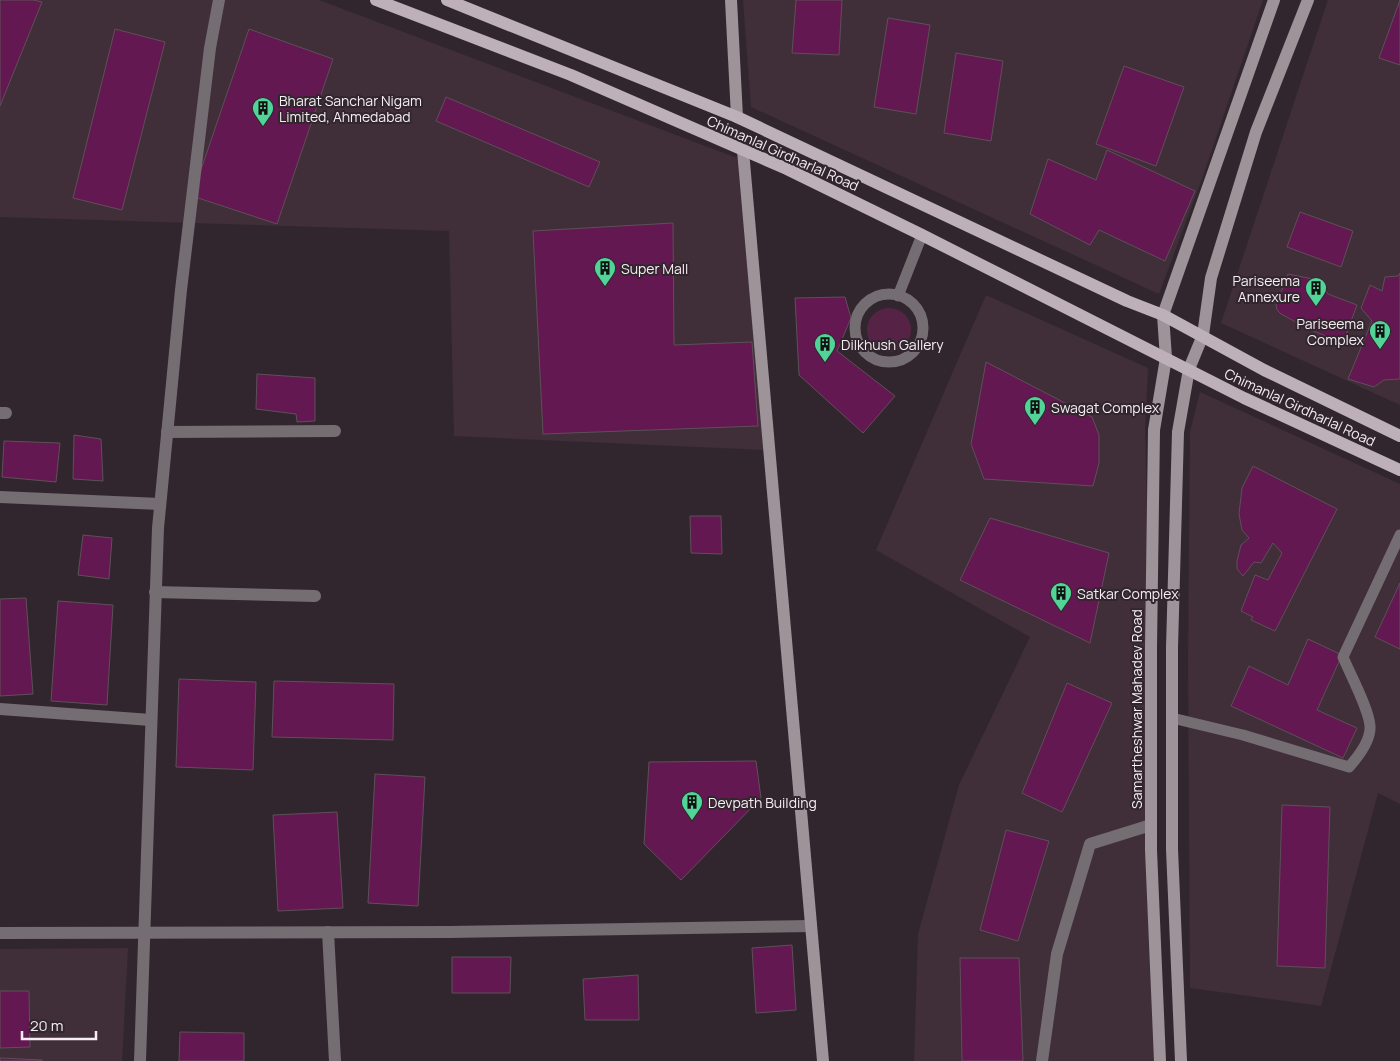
<svg xmlns="http://www.w3.org/2000/svg" width="1400" height="1061" viewBox="0 0 1400 1061" font-family="Manrope,sans-serif">
  <rect width="100%" height="100%" fill="#32262e"/>
  <!-- built -->
  <g fill="#402e39">
    <path d="M0,0H319L737,158L765,450L454,436L449,231L0,217Z"/>
    <path d="M743,0H1263L1203,176L1159,294L751,107Z"/>
    <path d="M1328,0H1400V405L1221,323Z"/>
    <path d="M986,295L1148,368L1145,430L1162,1061H914L918,934L959,785L1030,637L876,550Z"/>
    <path d="M1200,392L1400,484V804L1378,793L1321,1006L1190,988L1188,659L1190,432Z"/>
    <path d="M128,948L122,1061H0V949Z"/>
  </g>
  <!-- green -->
  <circle fill="#562347" cx="889" cy="330" r="22"/>
  <!-- building -->
  <g fill="#641851" stroke="#5d5058">
    <path d="M0,0H33L42,2L0,106Z"/>
    <path d="M796,0H842L839,55L792,53Z"/>
    <path d="M1400,0V65L1379,58Z"/>
    <path d="M888,18L930,25L916,114L874,107Z"/>
    <path d="M115,29L165,42L122,210L73,198Z"/>
    <path d="M249,29L333,59L277,224L192,196Z"/>
    <path d="M956,53L1003,61L991,141L944,133Z"/>
    <path d="M1124,66L1184,87L1156,166L1096,144Z"/>
    <path d="M446,97L600,162L589,187L436,121Z"/>
    <path d="M1107,150L1195,191L1165,261L1099,230L1090,245L1030,214L1048,159L1096,180Z"/>
    <path d="M1300,212L1353,231L1341,267L1287,247Z"/>
    <path d="M673,223L674,345L752,342L758,426L543,434L533,231Z"/>
    <path d="M1400,273V379L1384,380L1374,387L1348,379L1372,321L1361,308L1370,285L1382,291L1385,277L1398,276Z"/>
    <path d="M1288,274L1313,279L1321,283L1328,294L1357,305L1343,343L1311,330L1281,314L1277,310L1276,305Z"/>
    <path d="M845,297L851,318L837,351L895,396L863,433L799,375L795,298Z"/>
    <path d="M986,362L1092,417L1099,435V463L1093,486L984,479L971,444Z"/>
    <path d="M257,374L315,378V421L297,422L296,414L256,409Z"/>
    <path d="M74,435L101,439L103,481L73,479Z"/>
    <path d="M4,441L60,443L56,482L2,477Z"/>
    <path d="M1253,466L1337,509L1275,631L1251,620L1253,617L1241,611L1255,575L1268,580L1282,553L1273,543L1261,563L1254,562L1243,576L1237,569V561L1241,545L1249,538L1242,530L1239,514L1242,488Z"/>
    <path d="M690,516H721L722,554L691,553Z"/>
    <path d="M990,518L1109,553L1090,643L960,580Z"/>
    <path d="M83,535L112,538L109,579L78,575Z"/>
    <path d="M1400,583V649L1375,637Z"/>
    <path d="M26,598L33,694L0,696V599Z"/>
    <path d="M58,601L113,605L107,705L51,701Z"/>
    <path d="M1308,639L1342,655L1317,710L1357,728L1343,758L1231,706L1249,666L1288,685Z"/>
    <path d="M179,679L256,682L253,770L176,767Z"/>
    <path d="M274,681L394,684L393,740L272,737Z"/>
    <path d="M1067,683L1112,703L1062,812L1022,793Z"/>
    <path d="M756,761L761,798L681,880L644,844L649,762Z"/>
    <path d="M375,774L425,777L418,906L368,903Z"/>
    <path d="M1282,805L1330,807L1325,968L1277,966Z"/>
    <path d="M337,812L343,908L278,911L273,815Z"/>
    <path d="M1006,830L1049,841L1018,941L980,930Z"/>
    <path d="M792,945L796,1010L756,1013L752,948Z"/>
    <path d="M452,957H511L510,993H452Z"/>
    <path d="M960,958H1019L1023,1061H962Z"/>
    <path d="M638,975L639,1020H585L583,979Z"/>
    <path d="M0,991H29L30,1047L0,1048Z"/>
    <path d="M180,1032L244,1033V1061H179Z"/>
    <path d="M0,1058L42,1060V1061H0Z"/>
  </g>
  <g fill="none" stroke-linecap="round" stroke-linejoin="round">
    <!-- lane -->
    <g stroke="#746d71" stroke-width="11">
      <circle cx="889" cy="328" r="34"/>
      <path d="M898,296L922,235"/>
      <path d="M1172,718L1243,735L1349,767C1358,757 1371,741 1370,726C1369,709 1350,674 1343,657L1400,535"/>
    </g>
    <!-- street -->
    <g stroke="#746d71" stroke-width="12">
      <path d="M0,413H6"/>
      <path d="M167,432L335,431"/>
      <path d="M0,497L160,504"/>
      <path d="M155,592L315,596"/>
      <path d="M0,709L151,720"/>
      <path d="M328,932L335,1061"/>
      <path d="M0,933L450,932L811,926"/>
      <path d="M140,1061L158,528L181,290L210,48L219,0"/>
      <path d="M1042,1061L1057,954L1090,844L1151,825"/>
    </g>
    <!-- secondary -->
    <g stroke="#9d9399" stroke-width="12">
      <path d="M731,0L737,117"/>
      <path d="M743,151L823,1061"/>
      <path d="M1160,1061L1151,850V648L1154,430L1166,358L1163,315L1274,0"/>
      <path d="M1181,1061L1172,849V648L1178,432L1189,369L1203,335L1211,278L1256,132L1308,0"/>
    </g>
    <!-- primary -->
    <g stroke="#beb0b8" stroke-width="12">
      <path d="M376,0L571,75L787,169L922,235L1244,398L1400,470"/>
      <path d="M447,0L737,117L1127,301L1163,315L1264,370L1400,436"/>
    </g>
  </g>
  <!-- icons -->
  <defs>
    <g id="building-pin" transform="scale(1.125)"><path d="M0 17L-7.5 6A9.5 9.5 0 1 1 7.5 6Z" fill="#52d397" stroke="#32262e"/><path d="M-4-6H4V6H1V3H-1V6H-4ZM-2.5-4.3h1.7v1.8h-1.7ZM.8-4.3h1.7v1.8H.8ZM-2.5-1h1.7V.8h-1.7ZM.8-1h1.7V.8H.8Z" fill="#111"/></g>
  </defs>
  <g fill-rule="evenodd">
    <use href="#building-pin" x="263" y="108"/>
    <use href="#building-pin" x="605" y="268"/>
    <use href="#building-pin" x="1316" y="288"/>
    <use href="#building-pin" x="1380" y="331"/>
    <use href="#building-pin" x="825" y="344"/>
    <use href="#building-pin" x="1035" y="407"/>
    <use href="#building-pin" x="1061" y="593"/>
    <use href="#building-pin" x="692" y="802"/>
  </g>
  <g text-anchor="middle" dominant-baseline="central" stroke-width="4" stroke-linejoin="round" paint-order="stroke">
    <!-- poi labels -->
    <g font-size="14" fill="#f5edf2" stroke="#32262e" text-anchor="start">
      <text x="279" y="100">Bharat Sanchar Nigam<tspan x="279" dy="16">Limited, Ahmedabad</tspan></text>
      <text x="621" y="268">Super Mall</text>
      <text x="1300" y="280" text-anchor="end">Pariseema<tspan x="1300" dy="16">Annexure</tspan></text>
      <text x="1364" y="323" text-anchor="end">Pariseema<tspan x="1364" dy="16">Complex</tspan></text>
      <text x="841" y="344">Dilkhush Gallery</text>
      <text x="1051" y="407">Swagat Complex</text>
      <text x="1077" y="593">Satkar Complex</text>
      <text x="708" y="802">Devpath Building</text>
    </g>
    <!-- street labels -->
    <g font-size="14" fill="#f5edf2" stroke="#32262e">
      <text transform="translate(783 153) rotate(24)">Chimanlal Girdharlal Road</text>
      <text transform="translate(1300 407) rotate(25)">Chimanlal Girdharlal Road</text>
      <text transform="translate(1136 709) rotate(-90)">Samartheshwar Mahadev Road</text>
    </g>
  </g>
  <!-- scale -->
  <path d="M22 1031v8h74v-8" fill="none" stroke="#f5edf2" stroke-width="2.5"/>
  <text x="30" y="1031" font-size="15" fill="#f5edf2" stroke="#32262e" stroke-width="4" paint-order="stroke">20 m</text>
</svg>
